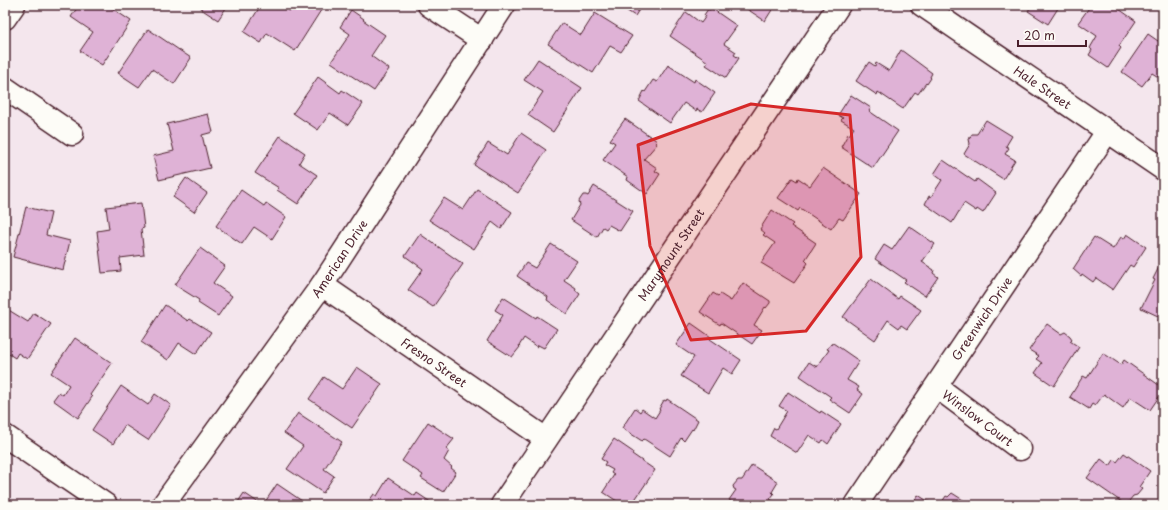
<svg xmlns="http://www.w3.org/2000/svg" width="1168" height="510" viewBox="0 0 1168 510" font-family="'Playpen Sans',sans-serif">
  <rect width="100%" height="100%" fill="#f4e6ed"/>
  <filter id="ink" filterUnits="userSpaceOnUse"><feTurbulence type="fractalNoise" baseFrequency=".025" numOctaves="2"/><feDisplacementMap in="SourceGraphic" scale="8" xChannelSelector="R" yChannelSelector="G"/><feConvolveMatrix kernelMatrix="1 2 1 2 8 2 1 2 1" color-interpolation-filters="sRGB"/></filter>
  <g filter="url(#ink)">
    <!-- building -->
    <g fill="#dfb2d6" stroke="#4a1f2b">
      <path d="M79,5H107L131,21L102,65L80,51L93,32L71,17Z"/>
      <path d="M203,5H228L218,20L201,9Z"/>
      <path d="M261,5H281L290,11L295,5H321L323,7L295,51L267,33L261,43L244,32Z"/>
      <path d="M618,5H642L635,16Z"/>
      <path d="M746,5H775L765,21L744,7Z"/>
      <path d="M1032,5H1060L1048,24L1028,11Z"/>
      <path d="M1091,5H1119L1121,6L1119,9L1136,21L1119,46L1121,48L1108,68L1089,55L1092,50L1090,48L1097,36L1078,23Z"/>
      <path d="M711,8L737,26L724,44L736,52L734,55L739,58L726,78L706,65L708,62L670,36L686,12L701,23L706,16L704,15L708,9L710,10Z"/>
      <path d="M351,10L364,19L363,20L385,35L371,56L389,69L374,91L331,62L350,34L340,27Z"/>
      <path d="M595,13L632,36L621,52L610,46L593,73L548,44L562,23L581,35Z"/>
      <path d="M148,29L191,58L174,84L152,69L139,87L118,73Z"/>
      <path d="M1148,34L1158,41L1163,39V80L1152,73L1142,86L1122,72Z"/>
      <path d="M901,50L932,73L930,77L931,78L927,84L926,83L918,94L915,92L903,109L878,92L877,95L856,81L869,62L875,66L876,63L889,71Z"/>
      <path d="M538,59L582,88L553,132L528,115L543,92L524,80Z"/>
      <path d="M668,65L694,82L695,79L715,93L702,112L697,109L696,111L684,103L670,123L639,101L644,91L645,92L653,80L657,82Z"/>
      <path d="M318,77L340,93L342,90L363,104L348,125L330,113L318,130L293,113Z"/>
      <path d="M851,95L871,108L869,111L898,131L873,168L841,147L848,134L849,135L854,128L841,120L843,118L838,115Z"/>
      <path d="M208,114L213,132L202,135L210,168L159,180L153,156L174,151L167,124Z"/>
      <path d="M625,119L657,141L655,143L657,144L644,159L657,168L655,171L660,174L647,194L627,180L628,177L603,160L615,143L610,140Z"/>
      <path d="M986,120L1012,136L1006,146L1009,148L1005,154L1015,160L1003,179L964,154L970,144L969,139L972,134H977Z"/>
      <path d="M521,133L546,150L518,193L474,165L488,143L507,155Z"/>
      <path d="M280,136L305,153L299,163L317,175L298,204L277,190L279,188L255,173Z"/>
      <path d="M943,160L975,182L977,179L996,193L983,213L977,209L976,211L964,203L952,223L925,204L929,196L931,197L942,180L934,174Z"/>
      <path d="M823,168L861,194L843,220L839,218L831,229L800,208L798,211L778,198L792,178L797,181L798,178L810,186Z"/>
      <path d="M186,178L207,193L194,212L173,197Z"/>
      <path d="M594,186L633,211L620,231L609,225L606,229L603,227L597,237L571,220L580,205L579,201L583,195H586L588,196Z"/>
      <path d="M477,189L512,212L501,229L492,222L474,249L429,220L444,198L463,210Z"/>
      <path d="M241,190L264,206L266,203L286,217L272,239L254,227L242,244L216,226Z"/>
      <path d="M141,203L144,228L141,229L144,255L120,258L121,271L102,273L97,231L109,229L106,207Z"/>
      <path d="M26,207L51,213L46,235L70,241L63,270L13,257Z"/>
      <path d="M772,210L793,224L791,226L816,243L805,260L808,263L794,283L761,263L775,243L763,235L765,233L760,229Z"/>
      <path d="M909,226L935,244L922,262L934,270L933,273L938,277L925,296L904,282L906,280L875,259L884,245L892,250Z"/>
      <path d="M420,234L463,264L433,307L408,290L423,269L405,256Z"/>
      <path d="M1127,234L1146,247L1133,267L1130,265L1113,290L1096,278L1093,282L1082,274L1081,276L1073,269L1094,237L1113,249L1121,237L1124,239Z"/>
      <path d="M551,244L577,261L564,280L576,288L575,290L580,294L567,314L547,300L548,297L517,276L526,263L535,268Z"/>
      <path d="M200,248L225,266L213,283L232,296L218,316L198,303L199,300L175,285Z"/>
      <path d="M1163,259V324L1158,321L1160,317L1141,308L1155,280L1153,279Z"/>
      <path d="M871,279L898,299L900,296L921,310L907,329L901,325L899,328L888,320L875,340L843,317Z"/>
      <path d="M743,283L770,301V303L766,308L765,307L754,325L762,330L752,344L721,323L720,325L700,312L713,293L718,296L720,294L731,301Z"/>
      <path d="M503,297L536,318L537,316L557,329L544,348L538,345L537,347L524,338L519,346L520,347L512,357L487,341L503,315L495,310Z"/>
      <path d="M165,305L188,321L190,319L211,332L196,354L179,343L168,360L141,342Z"/>
      <path d="M7,309L28,322L34,313L51,324L27,359L18,353L15,358L6,352L5,353V312Z"/>
      <path d="M691,323L711,337L710,339L741,360L732,374L723,368L708,393L681,376L694,357L676,345Z"/>
      <path d="M1047,324L1061,334L1065,332L1070,336L1072,339L1070,341L1079,347L1054,386L1035,373L1042,363L1036,359L1039,356L1029,350Z"/>
      <path d="M75,338L112,363L90,395L92,397L78,418L53,400L59,392L63,395L69,385L51,373Z"/>
      <path d="M833,343L859,361L847,380L859,387L857,390L863,394L850,413L829,399L831,397L800,376L809,362L817,367L829,350L827,349L831,344L832,345Z"/>
      <path d="M1103,353L1121,365L1124,360L1163,388V391L1150,410L1130,397L1123,408L1104,394L1095,406L1092,404L1089,409L1070,397L1083,376L1087,378Z"/>
      <path d="M357,367L382,384L352,428L309,399L324,377L342,389Z"/>
      <path d="M121,386L148,405L155,394L171,405L148,440L125,425L113,444L92,430Z"/>
      <path d="M788,392L820,413L821,411L841,424L828,444L823,440L821,443L809,435L797,453L770,436L774,428L776,429L787,411L779,406Z"/>
      <path d="M667,399L698,420L693,430L692,429L684,441L681,438L670,456L644,439L642,441L622,428L635,408L640,412L642,409L655,418L660,410L659,409L664,400L666,401Z"/>
      <path d="M298,413L342,442L324,469L334,476L323,493L287,469L303,446L284,433Z"/>
      <path d="M428,422L454,439L446,449L449,451L444,460L452,467L451,468L456,472L443,492L421,478L423,475L402,461Z"/>
      <path d="M614,439L633,452L632,454L655,470L634,501L635,502L633,505H623L603,492L614,475L611,473L613,470L604,465L606,462L601,459Z"/>
      <path d="M1124,453L1150,471L1139,487L1142,489L1137,495L1133,496L1126,505L1087,478L1101,459L1110,466L1114,460L1117,462Z"/>
      <path d="M752,465L778,482L772,492L774,494L770,499L779,505H737L729,500L736,490L734,489L733,486L738,480H742Z"/>
      <path d="M388,478L415,496L417,493L435,505H366L374,494L377,496Z"/>
      <path d="M277,484L302,501L300,505H263Z"/>
      <path d="M244,493L262,505H236Z"/>
      <path d="M952,493L971,505H940L946,496L948,497Z"/>
      <path d="M918,495L934,505H912Z"/>
    </g>
    <g fill="none" stroke-linecap="round" stroke-linejoin="round">
      <!-- minor casing -->
      <g stroke="#4a1f2b" stroke-width="25">
        <g id="minor">
          <path d="M429,5L482,40"/>
          <path id="s1" d="M922,5L1163,169"/>
          <path d="M5,18L14,5"/>
          <path d="M5,88L72,134"/>
          <path id="s2" d="M322,285L546,439"/>
          <path id="s3" d="M937,387L1020,449"/>
          <path d="M5,436L106,505"/>
          <path id="s4" d="M163,505L322,285L504,5"/>
          <path id="s5" d="M502,505L839,5"/>
          <path id="s6" d="M856,505L1107,132"/>
        </g>
      </g>
      <!-- minor -->
      <use href="#minor" stroke="#fdfcf7" stroke-width="22"/>
    </g>
  </g>
  <!-- marked area -->
  <path fill="#d62828" fill-opacity="0.2" stroke="#d62828" stroke-width="3" stroke-linejoin="round" d="M751,104L850,115L861,257L806,331L691,340L650,246L638,145Z"/>
  <g text-anchor="middle" dominant-baseline="central" stroke-width="3" stroke-linejoin="round" paint-order="stroke">
    <!-- street labels -->
    <g font-size="12" fill="#4a1f2b" stroke="#fdfcf7">
      <text stroke="none"><textPath href="#s1" startOffset="146">Hale Street</textPath></text>
      <text stroke="none"><textPath href="#s5" startOffset="302">Marymount Street</textPath></text>
      <text stroke="none"><textPath href="#s4" startOffset="303">American Drive</textPath></text>
      <text stroke="none"><textPath href="#s6" startOffset="225">Greenwich Drive</textPath></text>
      <text stroke="none"><textPath href="#s2" startOffset="136">Fresno Street</textPath></text>
      <text stroke="none"><textPath href="#s3" startOffset="51">Winslow Court</textPath></text>
    </g>
  </g>
  <!-- margin -->
  <rect width="1168" height="510" fill="none" stroke="#fdfcf7" stroke-width="20"/>
  <rect x="10" y="10" width="1148" height="490" fill="none" stroke="#4a1f2b" stroke-width="1.5" filter="url(#ink)"/>
  <!-- scale -->
  <path d="M1018 40v6h68v-6" fill="none" stroke="#4a1f2b" stroke-width="2"/>
  <text x="1024" y="40" font-size="12" fill="#4a1f2b" stroke="#fdfcf7" stroke-width="3" paint-order="stroke">20 m</text>
</svg>
